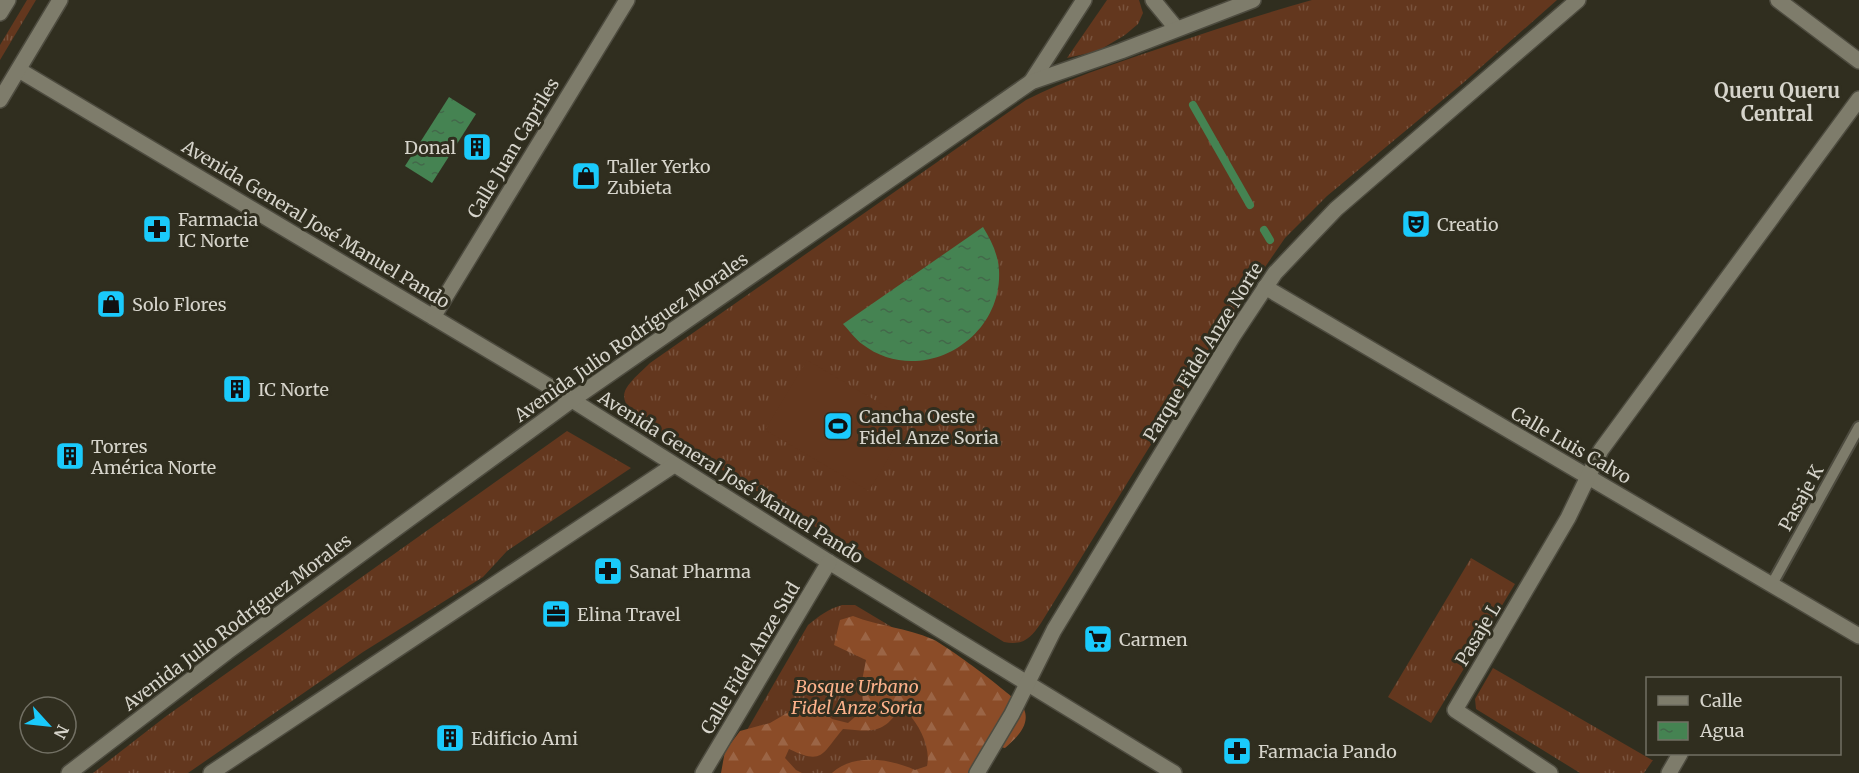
<svg xmlns="http://www.w3.org/2000/svg" width="1859" height="773" viewBox="0 0 1859 773" font-family="Merriweather,serif">
  <defs>
    <pattern id="grass-tufts" width="24" height="20" patternUnits="userSpaceOnUse" patternTransform="scale(1.5)"><rect width="24" height="20" fill="#63371e"/><path d="M3 7l-1-3M5 7V3M7 7l1-3M15 17l-1-3M17 17v-4M19 17l1-3" fill="none" stroke="#79533d"/></pattern>
    <pattern id="forest-firs" width="22" height="20" patternUnits="userSpaceOnUse" patternTransform="scale(1.5)"><rect width="22" height="20" fill="#8b4c28"/><path d="M5 1l3.5 6h-7zM16 11l3.5 6h-7z" fill="#9b6546"/></pattern>
    <pattern id="water-ripples" width="26" height="14" patternUnits="userSpaceOnUse" patternTransform="scale(1.5)"><rect width="26" height="14" fill="#458352"/><path d="M2 4q2-2 4 0t4 0M15 11q2-2 4 0t4 0" fill="none" stroke="#43684a"/></pattern>
  </defs>
  <rect width="100%" height="100%" fill="#302e1f"/>
  <!-- grass -->
  <g fill="url(#grass-tufts)">
    <path d="M27,0H36L0,60V45Z"/>
    <path d="M1107,0H1139L1143,13L1138,24L1125,35L1098,51L1067,58Z"/>
    <path d="M1312,0H1557L1463,83L1327,196L1285,238L1219,334L1041,623C1031,638 1023,646 1004,642L647,424C610,397 623,389 650,363L1026,100C1067,79 1111,65 1155,50C1207,32 1259,15 1312,0Z"/>
    <path d="M567,431L631,468L507,551L483,577L363,652L188,773H93L165,717Z"/>
    <path d="M1471,558L1515,584L1431,723L1388,697Z"/>
    <path d="M842,605H855L992,687L962,773H722L808,625C819,616 828,609 842,605Z"/>
    <path d="M1493,668L1652,760H1653L1644,773H1580L1476,709L1475,699Z"/>
  </g>
  <!-- forest -->
  <path fill="url(#forest-firs)" d="M853,616C878,626 907,628 932,639C945,644 1020,700 1024,709C1031,726 1015,739 1005,748L986,744L968,773H832C853,753 891,759 915,770L927,766C931,748 920,726 907,712L898,711C882,735 869,731 843,729C822,753 824,766 789,749L785,758L796,770L802,773H721L725,751L740,731L770,723L799,706L821,709L832,719L848,723L864,709L861,686L866,660L834,645L840,620Z"/>
  <!-- pitch -->
  <path fill="#63371e" d="M807,360L910,421L869,491L765,430Z"/>
  <!-- water -->
  <g fill="url(#water-ripples)">
    <path d="M449,97L476,114L432,183L405,166Z"/>
    <path d="M983,227C991,240 998,254 999,270C1003,341 919,388 862,344C855,339 849,330 843,324Z"/>
  </g>
  <g fill="none" stroke-linecap="round" stroke-linejoin="round">
    <!-- stream -->
    <g stroke="#458352" stroke-width="8">
      <path d="M1193,105L1250,205"/>
      <path d="M1264,230L1270,240"/>
    </g>
    <!-- service casing -->
    <g stroke="#4d4b3f" stroke-width="14">
      <path id="service" d="M1772,584L1859,427"/>
    </g>
    <!-- minor casing -->
    <g stroke="#4d4b3f" stroke-width="18">
      <g id="minor">
        <path d="M1153,0L1176,28"/>
        <path d="M1778,0L1859,61"/>
        <path d="M19,70L572,400L829,562L1174,773"/>
        <path d="M1031,82L1084,0"/>
        <path d="M1265,287L1859,636"/>
        <path d="M433,317L627,0"/>
        <path d="M211,773L674,465"/>
        <path d="M703,773L829,562"/>
        <path d="M1550,773L1455,710L1568,518L1601,450L1859,99"/>
        <path d="M1669,773L1680,754"/>
      </g>
    </g>
    <!-- tertiary casing -->
    <g stroke="#4d4b3f" stroke-width="18">
      <g id="tertiary">
        <path d="M69,773L227,652L572,400L1031,82L1121,51L1253,0"/>
        <path d="M977,773L1012,714L1054,630L1233,336L1275,273L1336,209L1578,0"/>
      </g>
    </g>
    <!-- secondary casing -->
    <g stroke="#4d4b3f" stroke-width="18">
      <g id="secondary">
        <path d="M0,13L8,0"/>
        <path d="M0,100L60,0"/>
      </g>
    </g>
    <!-- service -->
    <use href="#service" stroke="#7e7c6b" stroke-width="10"/>
    <!-- minor -->
    <use href="#minor" stroke="#7e7c6b" stroke-width="15"/>
    <!-- tertiary -->
    <use href="#tertiary" stroke="#7e7c6b" stroke-width="15"/>
    <!-- secondary -->
    <use href="#secondary" stroke="#7e7c6b" stroke-width="15"/>
  </g>
  <!-- icons -->
  <defs>
    <g id="building-square" transform="scale(1.5)"><rect x="-9" y="-9" width="18" height="18" rx="4" fill="#1acafc" stroke="#302e1f"/><path d="M-4-6H4V6H1V3H-1V6H-4ZM-2.5-4.3h1.7v1.8h-1.7ZM.8-4.3h1.7v1.8H.8ZM-2.5-1h1.7V.8h-1.7ZM.8-1h1.7V.8H.8Z" fill="#111"/></g>
    <g id="shop-square" transform="scale(1.5)"><rect x="-9" y="-9" width="18" height="18" rx="4" fill="#1acafc" stroke="#302e1f"/><path d="M-5-2.5h2.3a2.7 3.5 0 0 1 5.4 0H5L5.5 6h-11ZM-1.5-2.5h3a1.5 2.3 0 0 0-3 0Z" fill="#111"/></g>
    <g id="theatre-square" transform="scale(1.5)"><rect x="-9" y="-9" width="18" height="18" rx="4" fill="#1acafc" stroke="#302e1f"/><path d="M-5-5.5Q0-4 5-5.5V0Q5 5 0 6Q-5 5-5 0ZM-3.3-2.5H-1v1.5H-3.3ZM1-2.5H3.3v1.5H1ZM-2.8 1Q0 5.5 2.8 1Z" fill="#111"/></g>
    <g id="pharmacy-square" transform="scale(1.5)"><rect x="-9" y="-9" width="18" height="18" rx="4" fill="#1acafc" stroke="#302e1f"/><path d="M-2-6h4v4h4v4h-4v4h-4v-4h-4v-4h4Z" fill="#111"/></g>
    <g id="stadium-square" transform="scale(1.5)"><rect x="-9" y="-9" width="18" height="18" rx="4" fill="#1acafc" stroke="#302e1f"/><path d="M0-5a6.5 5 0 1 0 0 10a6.5 5 0 1 0 0-10ZM-3.5-1.8h7v3.6h-7Z" fill="#111"/></g>
    <g id="office-square" transform="scale(1.5)"><rect x="-9" y="-9" width="18" height="18" rx="4" fill="#1acafc" stroke="#302e1f"/><path d="M-6-3h4V-5.5h4V-3h4V5H-6ZM-1-4.5V-3h2v-1.5ZM-6 0V1H6V0Z" fill="#111"/></g>
    <g id="supermarket-square" transform="scale(1.5)"><rect x="-9" y="-9" width="18" height="18" rx="4" fill="#1acafc" stroke="#302e1f"/><path d="M-6-5.5h2.5l.6 2H6L4.5 2H-2.5L-4.4-4H-6ZM-1.5 3.2a1.3 1.3 0 1 0 .1 0ZM3 3.2a1.3 1.3 0 1 0 .1 0Z" fill="#111"/></g>
  </defs>
  <g fill-rule="evenodd">
    <use href="#building-square" x="477" y="147"/>
    <use href="#shop-square" x="586" y="176"/>
    <use href="#theatre-square" x="1416" y="224"/>
    <use href="#pharmacy-square" x="157" y="229"/>
    <use href="#shop-square" x="111" y="304"/>
    <use href="#building-square" x="237" y="389"/>
    <use href="#stadium-square" x="838" y="426"/>
    <use href="#building-square" x="70" y="456"/>
    <use href="#pharmacy-square" x="608" y="571"/>
    <use href="#office-square" x="556" y="614"/>
    <use href="#supermarket-square" x="1098" y="639"/>
    <use href="#building-square" x="450" y="738"/>
    <use href="#pharmacy-square" x="1237" y="751"/>
  </g>
  <g text-anchor="middle" dominant-baseline="central" stroke-width="6" stroke-linejoin="round" paint-order="stroke">
    <!-- poi labels -->
    <g font-size="18" fill="#d6d4cb" stroke="#302e1f" text-anchor="start">
      <text x="456" y="147" text-anchor="end">Donal</text>
      <text x="607" y="166">Taller Yerko<tspan x="607" dy="21">Zubieta</tspan></text>
      <text x="178" y="219">Farmacia<tspan x="178" dy="21">IC Norte</tspan></text>
      <text x="1437" y="224">Creatio</text>
      <text x="132" y="304">Solo Flores</text>
      <text x="258" y="389">IC Norte</text>
      <text x="859" y="416">Cancha Oeste<tspan x="859" dy="21">Fidel Anze Soria</tspan></text>
      <text x="91" y="446">Torres<tspan x="91" dy="21">América Norte</tspan></text>
      <text x="629" y="571">Sanat Pharma</text>
      <text x="577" y="614">Elina Travel</text>
      <text x="1119" y="639">Carmen</text>
      <text x="471" y="738">Edificio Ami</text>
      <text x="1258" y="751">Farmacia Pando</text>
    </g>
    <!-- street labels -->
    <g font-size="18" fill="#d6d4cb" stroke="#302e1f">
      <text transform="translate(513 148) rotate(-59)">Calle Juan Capriles</text>
      <text transform="translate(316 224) rotate(31)">Avenida General José Manuel Pando</text>
      <text transform="translate(631 337) rotate(-35)">Avenida Julio Rodríguez Morales</text>
      <text transform="translate(1203 352) rotate(-58)">Parque Fidel Anze Norte</text>
      <text transform="translate(1571 445) rotate(30)">Calle Luis Calvo</text>
      <text transform="translate(731 477) rotate(32)">Avenida General José Manuel Pando</text>
      <text transform="translate(1801 498) rotate(-61)">Pasaje K</text>
      <text transform="translate(237 622) rotate(-37)">Avenida Julio Rodríguez Morales</text>
      <text transform="translate(1478 634) rotate(-59)">Pasaje L</text>
      <text transform="translate(750 658) rotate(-59)">Calle Fidel Anze Sud</text>
    </g>
    <!-- park labels -->
    <g font-size="18" font-style="italic" fill="#fdb28b" stroke="#302e1f">
      <text x="857" y="686">Bosque Urbano<tspan x="857" dy="21">Fidel Anze Soria</tspan></text>
    </g>
    <!-- neighbourhood labels -->
    <g font-size="20" font-weight="bold" fill="#d6d4cb" stroke="#302e1f">
      <text x="1777" y="90">Queru Queru<tspan x="1777" dy="23">Central</tspan></text>
    </g>
  </g>
  <!-- legend -->
  <rect x="1646" y="677" width="195" height="78" fill="#302e1f" stroke="#727064" stroke-width="1.5"/>
  <rect x="1658" y="696" width="30" height="9" fill="#7e7c6b" stroke="#727064" stroke-width="1.5"/>
  <text x="1700" y="707" font-size="18" fill="#d6d4cb">Calle</text>
  <rect x="1658" y="722" width="30" height="18" fill="url(#water-ripples)" stroke="#727064" stroke-width="1.5"/>
  <text x="1700" y="737" font-size="18" fill="#d6d4cb">Agua</text>
  <!-- north arrow -->
  <g transform="translate(48 725) rotate(117)"><circle r="28" fill="#302e1f" stroke="#727064" stroke-width="1.5"/>
  <path d="M0-4.5L10 22L0 15L-10 22Z" fill="#1acafc"/>
  <text y="-9" font-size="16" font-weight="bold" text-anchor="middle" fill="#d6d4cb">N</text>
  </g>
</svg>
